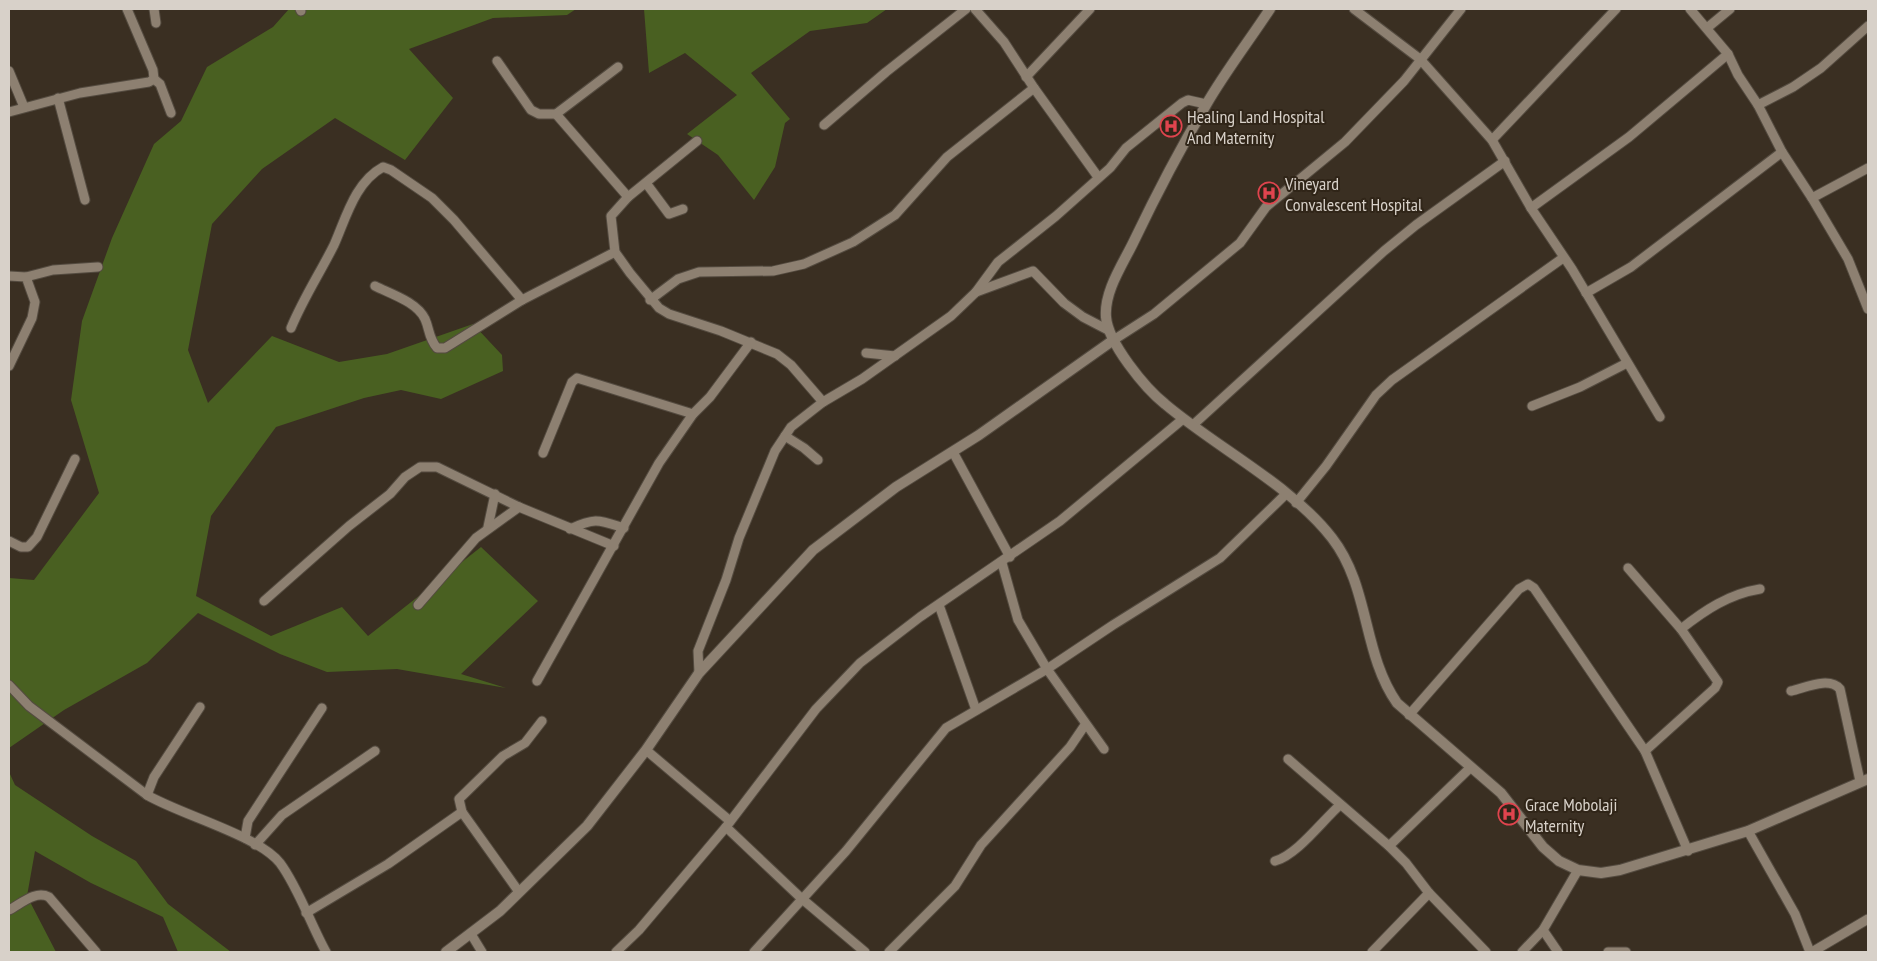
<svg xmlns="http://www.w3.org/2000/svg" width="1877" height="961" viewBox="0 0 1877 961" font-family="'PT Sans Narrow',sans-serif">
  <rect width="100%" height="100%" fill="#3a2f22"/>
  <!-- green -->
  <g fill="#496021">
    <path d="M289,9H576L567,15L493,18L409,49L453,98L405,160L335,118L262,169L212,224L188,350L208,403L272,336L339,362L387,354L473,324L502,355L503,371L441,399L401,390L364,398L276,427L211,516L196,596L271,636L342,607L368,636L481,547L538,601L461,674L506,688L397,669L327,672L280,654L198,613L147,663L64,710L9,748V578L34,580L99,493L71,400L82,321L112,238L154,144L181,121L207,67L273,27Z"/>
    <path d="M644,9H887L867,23L810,31L751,73L790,119L785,123L775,167L754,200L718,155L687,134L737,95L685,53L649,73Z"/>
    <path d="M9,772L15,785L92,836L136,861L168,904L231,952H178L163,917L91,883L35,851L27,896L56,952H9Z"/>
  </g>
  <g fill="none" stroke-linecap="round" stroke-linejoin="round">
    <!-- minor casing -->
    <g stroke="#544b40" stroke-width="11">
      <g id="minor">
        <path d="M154,9L156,23"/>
        <path d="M300,9L301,11"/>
        <path d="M975,9L1004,42L1034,88L1098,177"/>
        <path d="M1354,9L1420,59L1492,140L1531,208L1572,269L1660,417"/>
        <path d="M1690,9L1728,54L1738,75L1758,105L1782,152L1812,198L1848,259L1868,309"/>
        <path d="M1707,28L1730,9"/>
        <path d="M497,61L531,110L539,114H556L618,67"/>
        <path d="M9,71L24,107"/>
        <path d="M1026,77L1090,9"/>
        <path d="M154,79L160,84L171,113"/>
        <path d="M58,98L85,200"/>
        <path d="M1758,105L1793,87L1821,68L1868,26"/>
        <path d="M9,112L80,93L149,82L154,79L153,70L127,9"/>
        <path d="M556,114L628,197"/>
        <path d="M824,125L886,72L966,9"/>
        <path d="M1492,140L1616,9"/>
        <path d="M697,141L628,197L611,216L615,252L630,273L659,308L669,314L721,331L777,354L791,365L823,402"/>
        <path d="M646,183L669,214L683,209"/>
        <path d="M1812,198L1868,168"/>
        <path d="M1531,208L1629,137L1728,54"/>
        <path d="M9,276L26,277L35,302L32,318L9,366"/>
        <path d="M26,277L53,270L98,267"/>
        <path d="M375,286C391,294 417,302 425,319C430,330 428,337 437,348H445L522,300L615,252"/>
        <path d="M976,292L1033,271L1064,303L1083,317L1108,330"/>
        <path d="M1586,293L1631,267L1782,152"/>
        <path d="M650,300L678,279L699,272L773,271L804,264L853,242L895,215L947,157L1034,88"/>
        <path d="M291,328C304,297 320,273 334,245C346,218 355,182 383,167L391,170L432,198L454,220L522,300"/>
        <path d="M1112,341L1154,314L1240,243L1266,207L1345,142L1404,81L1461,9"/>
        <path d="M866,353L895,356"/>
        <path d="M1532,406L1580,387L1627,363"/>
        <path d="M1193,425L1384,251L1416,225L1505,161"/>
        <path d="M785,436L804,448L818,460"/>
        <path d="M953,452L1010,557"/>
        <path d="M543,453L572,382L577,378L693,414"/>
        <path d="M1296,503L1326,466L1376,395L1392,380L1563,258"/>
        <path d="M488,527L495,494"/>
        <path d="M570,529C596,517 599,520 624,528"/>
        <path d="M9,541L21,547H28L37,537L75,459"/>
        <path d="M1002,563L1018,620L1047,669L1104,749"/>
        <path d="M1628,568L1681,629L1718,682L1715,688L1645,751"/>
        <path d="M264,601L349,526L390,494L405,477L420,467H437L519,507L614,546"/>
        <path d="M418,605L476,538L519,507"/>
        <path d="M939,605L976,710"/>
        <path d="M1681,629C1705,610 1729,594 1760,589"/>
        <path d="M699,673L698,651L726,580L739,538L775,451L791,427L823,402L862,379L951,316L976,292L998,262L1056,216L1110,168L1126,148L1182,103L1188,100L1206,104"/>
        <path d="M537,681L659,463L693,414L710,397L751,342"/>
        <path d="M9,685L29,706L147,795C181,815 258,835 280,863C298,887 311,925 326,952"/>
        <path d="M1791,691C1805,688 1829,676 1840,689L1860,781"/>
        <path d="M1409,715L1519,589L1528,584L1534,588L1645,751L1688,851"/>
        <path d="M646,750L730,821"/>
        <path d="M1288,759L1389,846L1406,863L1429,893L1486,952"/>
        <path d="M147,795L154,777L200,707"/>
        <path d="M462,812L459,799L503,756L525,743L542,721"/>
        <path d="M726,827L801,898L865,952"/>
        <path d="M1748,831L1795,914L1810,952"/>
        <path d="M245,838L248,821L322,708"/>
        <path d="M255,845L282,815L375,751"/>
        <path d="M1389,846L1470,768"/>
        <path d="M1275,861C1297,855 1322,821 1340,805"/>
        <path d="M9,910C21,904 35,890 49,897L96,952"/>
        <path d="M306,913L388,864L462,812L519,892"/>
        <path d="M1543,930L1558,952"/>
        <path d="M471,934L482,952"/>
        <path d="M616,952L639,930L726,827L816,709L860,663L920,617L1060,521L1183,419"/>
        <path d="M754,952L846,851L946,728L1047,669L1113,625L1220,558L1286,494"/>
        <path d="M889,952L955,886L981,845L1070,747L1085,725"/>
        <path d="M1372,952L1429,893"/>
        <path d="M1522,952L1543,930L1578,870"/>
        <path d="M1608,952H1626"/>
        <path d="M1812,952L1868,919"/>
      </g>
    </g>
    <!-- tertiary casing -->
    <g stroke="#544b40" stroke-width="12">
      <g id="tertiary">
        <path d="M1270,9C1249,41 1225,72 1206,105C1180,149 1156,195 1134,241C1123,264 1104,291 1106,317C1108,343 1145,388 1165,404C1217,448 1291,485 1332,538C1370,587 1362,653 1397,703L1501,793L1543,847L1559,861L1578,870L1601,873L1620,870L1748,831L1868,779"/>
        <path d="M446,952L500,911L587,826L646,750L699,673L813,550L896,487L979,435L1112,341"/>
      </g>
    </g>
    <!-- minor -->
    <use href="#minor" stroke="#8d8071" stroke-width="9"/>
    <!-- tertiary -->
    <use href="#tertiary" stroke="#8d8071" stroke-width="10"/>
  </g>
  <!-- icons -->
  <defs>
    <g id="hospital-ring" transform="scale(1.125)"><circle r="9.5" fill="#302518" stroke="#e0444e" stroke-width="1.5"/><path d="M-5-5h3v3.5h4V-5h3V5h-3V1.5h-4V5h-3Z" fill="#e0444e"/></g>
  </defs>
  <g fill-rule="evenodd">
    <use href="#hospital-ring" x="1171" y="126"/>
    <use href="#hospital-ring" x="1269" y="193"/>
    <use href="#hospital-ring" x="1509" y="814"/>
  </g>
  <g text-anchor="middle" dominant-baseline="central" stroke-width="4" stroke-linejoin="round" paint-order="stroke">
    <!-- poi labels -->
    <g font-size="18" fill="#d8d1c9" stroke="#302518" text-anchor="start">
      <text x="1187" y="116">Healing Land Hospital<tspan x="1187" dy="21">And Maternity</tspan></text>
      <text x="1285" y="183">Vineyard<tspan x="1285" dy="21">Convalescent Hospital</tspan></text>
      <text x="1525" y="804">Grace Mobolaji<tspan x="1525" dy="21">Maternity</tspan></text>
    </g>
  </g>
  <!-- border -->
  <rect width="1877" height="961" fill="none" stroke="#d8d1c9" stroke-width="20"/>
</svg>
